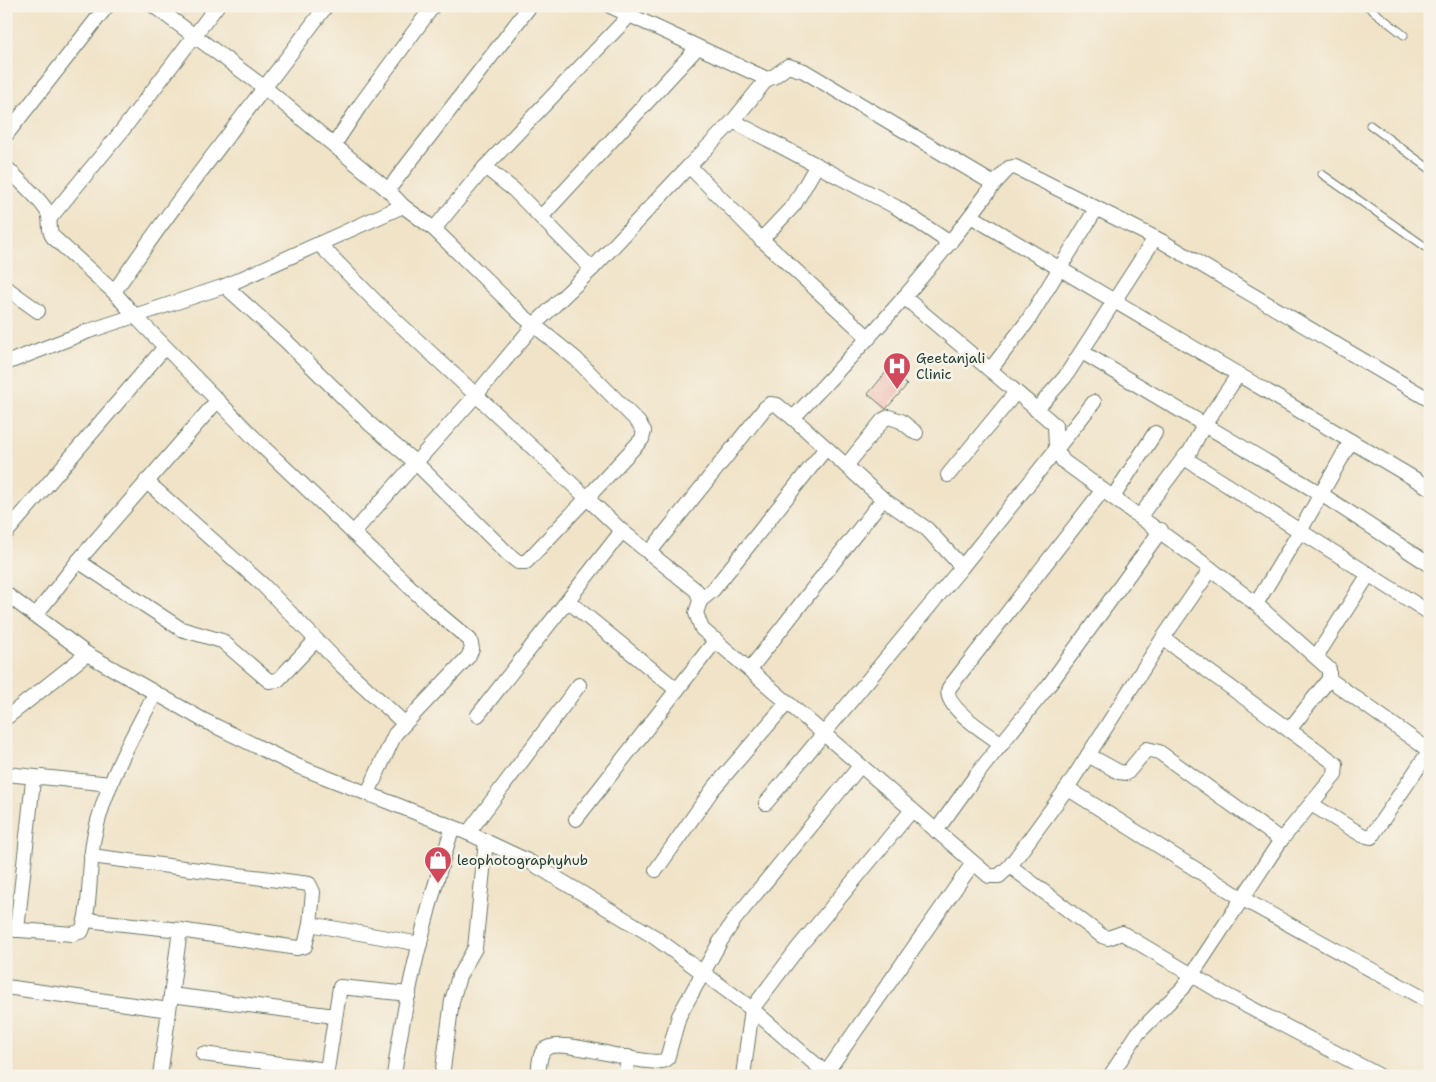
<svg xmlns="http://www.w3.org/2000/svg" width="1436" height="1082" viewBox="0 0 1436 1082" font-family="'Shantell Sans',sans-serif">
  <rect width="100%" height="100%" fill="#f7f3e8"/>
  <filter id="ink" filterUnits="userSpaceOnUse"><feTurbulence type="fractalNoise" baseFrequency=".02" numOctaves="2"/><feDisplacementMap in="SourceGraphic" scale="10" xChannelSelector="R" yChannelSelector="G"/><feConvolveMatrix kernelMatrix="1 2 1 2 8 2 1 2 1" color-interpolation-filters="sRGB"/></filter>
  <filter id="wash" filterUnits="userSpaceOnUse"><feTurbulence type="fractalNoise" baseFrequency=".0096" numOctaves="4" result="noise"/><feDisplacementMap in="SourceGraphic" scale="20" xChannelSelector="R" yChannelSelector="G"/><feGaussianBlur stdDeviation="1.12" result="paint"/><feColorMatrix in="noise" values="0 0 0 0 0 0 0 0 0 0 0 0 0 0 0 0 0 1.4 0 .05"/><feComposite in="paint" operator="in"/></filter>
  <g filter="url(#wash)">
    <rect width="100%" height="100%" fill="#f0e3c8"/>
    <g id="blocks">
      <!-- building -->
      <path fill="#eba19c" d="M888,370L907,385L886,409L868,394Z"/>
    </g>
  </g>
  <g filter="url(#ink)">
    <use href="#blocks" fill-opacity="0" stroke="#687768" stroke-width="1"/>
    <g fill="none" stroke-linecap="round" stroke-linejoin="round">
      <!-- lane casing -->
      <g stroke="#687768" stroke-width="9">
        <g id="lane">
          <path d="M1367,6L1404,35"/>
          <path d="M1370,125L1430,169"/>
          <path d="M1322,174L1430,250"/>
        </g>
      </g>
      <!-- street casing -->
      <g stroke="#687768" stroke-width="16">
        <g id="street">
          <path d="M154,6L265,88L388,190L403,206L434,229L523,316L576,359L638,422L644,431L642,439L587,498L622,531L697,591L700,601L696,613L702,629L989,876H999L1010,866L1102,936L1108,938L1122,933L1224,994L1380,1076"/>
          <path d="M610,6L767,79L773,77L788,66L804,71L994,184L1009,168L1015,167L1163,242L1430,400"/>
          <path d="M767,79L733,121L689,166L759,237L869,338"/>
          <path d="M733,121L896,207L950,243"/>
          <path d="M6,135L107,6"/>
          <path d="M334,145L361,104L433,6"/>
          <path d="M6,167C19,181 37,195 47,211C52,219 47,230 53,237L114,292L135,316L263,447L433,609L470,640L472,649L468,657L395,734L368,793"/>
          <path d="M485,167L514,190L592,269"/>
          <path d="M388,190L530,6"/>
          <path d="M971,216L1430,488"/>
          <path d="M541,217L697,48"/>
          <path d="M50,218L121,132L217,6"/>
          <path d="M434,229L485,167L629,16"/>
          <path d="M761,240L794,205L817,165"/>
          <path d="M225,286L285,340L371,425L416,463L508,554L518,562H526L587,498L379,305L320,245"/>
          <path d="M6,288L38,311"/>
          <path d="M114,292C181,193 255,102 326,6"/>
          <path d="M904,297L1055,425L1056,448L1063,461L1211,569L1256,604L1329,669V679L1289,730L1336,764L1335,775L1281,840L1183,988L1138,1033L1110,1076"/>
          <path d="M1082,352L1321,494L1300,531L1186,459L1204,425L1238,375"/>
          <path d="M6,363L89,331L225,286L403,206"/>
          <path d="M990,370L1027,322L1096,209"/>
          <path d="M1036,410L1065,377L1155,238"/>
          <path d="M1351,441L1321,494L1430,565"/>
          <path d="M846,466L883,420L889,417L901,421L916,433"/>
          <path d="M948,475L1016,392"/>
          <path d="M146,481L263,585L340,664L404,723"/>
          <path d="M1113,497L1155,433"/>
          <path d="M1140,516L1186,455"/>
          <path d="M6,533L165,347"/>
          <path d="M353,533L476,395L534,325L592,269L689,166"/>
          <path d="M649,553L765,408L770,404L777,405L793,418"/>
          <path d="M78,561L181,629L222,641L269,681L278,680L316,640"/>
          <path d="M962,567L1094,402"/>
          <path d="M6,594L87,654L203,720L297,766L468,833L530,862L653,936L752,1009L829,1076"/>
          <path d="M568,601L677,690"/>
          <path d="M700,601L713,590L826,448"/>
          <path d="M1256,604L1300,531L1430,613"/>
          <path d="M35,616L78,561L217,401"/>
          <path d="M1163,638L1289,730"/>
          <path d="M1316,657L1369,574"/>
          <path d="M750,669L883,499L793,418C864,344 934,268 994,184"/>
          <path d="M1329,679L1430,751"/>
          <path d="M478,715L622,531"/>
          <path d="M6,718L87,654"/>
          <path d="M1002,744C988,734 942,707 949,688L1102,491"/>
          <path d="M1088,755L1119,772L1127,773L1147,749L1159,752L1281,840"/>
          <path d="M6,774L36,777"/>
          <path d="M1067,788L1243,899L1430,1002"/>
          <path d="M766,803L962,567L927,529L883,499"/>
          <path d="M1311,804L1362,835L1371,837L1430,750"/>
          <path d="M576,819L716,640"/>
          <path d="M936,831L977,774L1049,685L1161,530"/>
          <path d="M468,833L579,685"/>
          <path d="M91,856L309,884L313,892L310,924"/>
          <path d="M1010,866L1067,788L1163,638L1211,569"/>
          <path d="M656,870L713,789L787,703"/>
          <path d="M86,920L180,930L297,948L305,946L310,924L420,944"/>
          <path d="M6,929L73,934L82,931C92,902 88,868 94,837C105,786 130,740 155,694"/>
          <path d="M17,930L33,780L41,777L111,784"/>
          <path d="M6,987L169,1010"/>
          <path d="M171,995L335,1016"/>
          <path d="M203,1054L327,1070"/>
          <path d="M826,1073L973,863"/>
          <path d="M160,1076L180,930"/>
          <path d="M326,1076L340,987L409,994"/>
          <path d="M394,1076C405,992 427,909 452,829"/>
          <path d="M442,1076L452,1001L459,976L475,948L486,841"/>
          <path d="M538,1076C539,1069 539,1055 544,1050C559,1033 652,1072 667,1059L679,1016L720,942L735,919L860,766"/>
          <path d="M625,1076L628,1057"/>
          <path d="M743,1076L752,1009L798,948L912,810"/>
        </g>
      </g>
      <!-- lane -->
      <use href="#lane" stroke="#fff" stroke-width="7"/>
      <!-- street -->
      <use href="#street" stroke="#fff" stroke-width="14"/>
    </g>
  </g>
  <!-- icons -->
  <defs>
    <g id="hospital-pin" transform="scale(1.4375)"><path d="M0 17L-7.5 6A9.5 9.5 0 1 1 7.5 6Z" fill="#d1495b" stroke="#f7f3e8"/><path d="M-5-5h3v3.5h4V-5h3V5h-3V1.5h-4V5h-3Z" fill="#fff"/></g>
    <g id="shop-pin" transform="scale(1.4375)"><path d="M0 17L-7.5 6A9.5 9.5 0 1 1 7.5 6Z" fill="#d1495b" stroke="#f7f3e8"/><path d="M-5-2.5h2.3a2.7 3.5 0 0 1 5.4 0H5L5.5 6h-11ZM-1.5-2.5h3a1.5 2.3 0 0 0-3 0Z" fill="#fff"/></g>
  </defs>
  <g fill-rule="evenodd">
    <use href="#hospital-pin" x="897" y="366"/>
    <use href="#shop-pin" x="438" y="860"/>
  </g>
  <g text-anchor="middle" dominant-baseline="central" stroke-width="5" stroke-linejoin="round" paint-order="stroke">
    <!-- poi labels -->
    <g font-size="14" fill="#1f3d34" stroke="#f7f3e8" text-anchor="start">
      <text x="916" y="358">Geetanjali<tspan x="916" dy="16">Clinic</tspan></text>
      <text x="457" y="860">leophotographyhub</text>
    </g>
  </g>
  <!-- margin -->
  <rect width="1436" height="1082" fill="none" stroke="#f7f3e8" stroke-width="25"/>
</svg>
